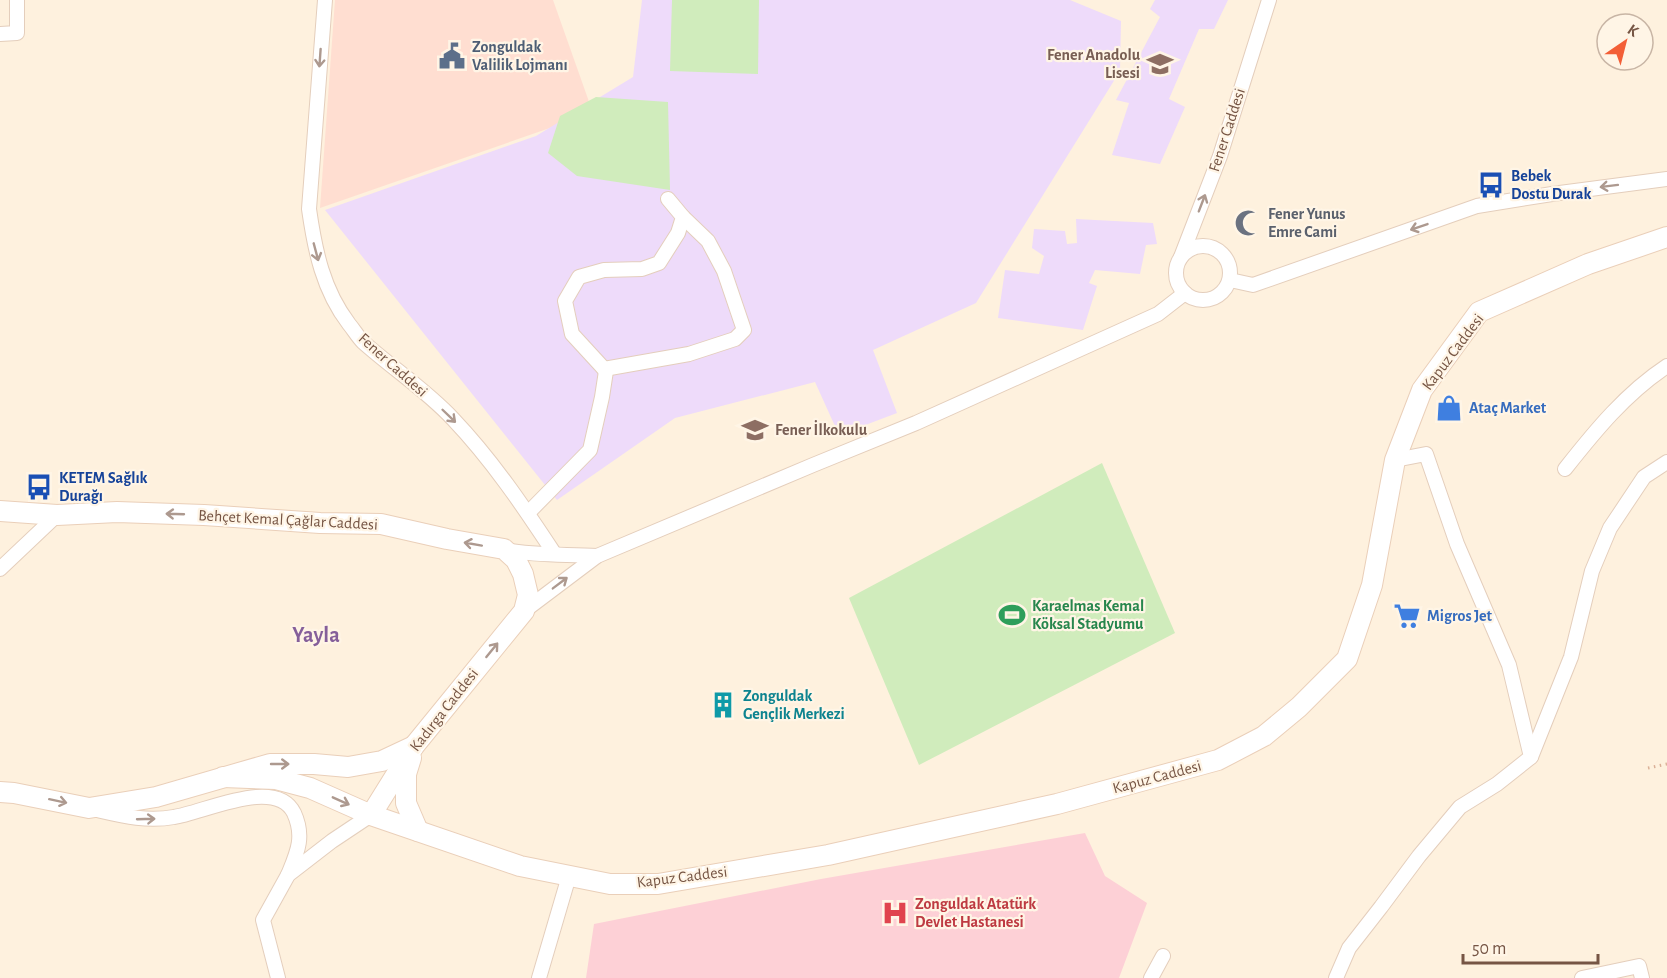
<svg xmlns="http://www.w3.org/2000/svg" width="1667" height="978" viewBox="0 0 1667 978" font-family="'Alegreya Sans',sans-serif">
  <rect width="100%" height="100%" fill="#fef1de"/>
  <!-- commercial -->
  <path fill="#ffded1" d="M335,0H553L593,113L320,208Z"/>
  <!-- education -->
  <g fill="#eedbfa">
    <path d="M642,0H1070L1121,21L1120,71L976,303L873,350L897,413L839,435L815,382L675,418L557,500L325,210L536,136L633,77Z"/>
    <path d="M1155,0H1228L1214,29H1199L1169,99L1185,107L1160,164L1112,155L1129,103L1116,100L1160,17L1150,9Z"/>
    <path d="M1076,219L1153,223L1157,244L1146,245L1140,274L1095,270L1089,283L1097,286L1083,330L998,318L1005,270L1039,274L1044,256L1032,248L1034,229L1065,231L1067,244L1077,243Z"/>
  </g>
  <!-- medical -->
  <path fill="#fdd0d6" d="M1085,833L1105,876L1147,903L1119,978H586L594,924L821,879Z"/>
  <!-- green -->
  <g fill="#d0ecbc">
    <path d="M672,0H759L758,74L670,71Z"/>
    <path d="M596,97L668,102L670,190L577,176L548,153L560,116Z"/>
    <path d="M1102,463L1175,633L919,765L849,598Z"/>
  </g>
  <g fill="none" stroke-linecap="round" stroke-linejoin="round">
    <!-- street casing -->
    <g stroke="#e4cebc" stroke-width="16">
      <g id="street">
        <path d="M325,0L309,209C315,251 323,290 349,324C354,330 358,337 363,342C392,368 426,390 453,419C492,460 523,506 554,553"/>
        <path d="M0,34L17,33V0"/>
        <circle cx="1203" cy="273" r="27"/>
        <path d="M1181,257L1220,156L1269,0"/>
        <path d="M1230,280L1253,285L1477,206L1552,194L1667,179"/>
        <path d="M604,369L689,354L735,339L744,330L724,271L708,241L683,217"/>
        <path d="M1565,469C1595,431 1626,393 1667,366"/>
        <path d="M528,513L590,450L602,397L606,371L572,334L565,301L579,277L604,270L642,269L659,263L678,233L683,217L668,199"/>
        <path d="M506,550C536,556 567,554 597,556"/>
        <path d="M0,569L57,515"/>
        <path d="M524,611L597,556L813,465L916,423L1158,314L1185,293"/>
        <path d="M1531,757L1571,657L1592,571L1610,528L1644,477L1667,462"/>
        <path d="M97,810C123,816 147,822 174,817C203,813 276,776 294,813C305,837 297,853 288,875"/>
        <path d="M278,978L263,920L288,875L332,841L371,815"/>
        <path d="M539,978L569,876"/>
        <path d="M1151,978L1163,956"/>
        <path d="M1336,978L1349,948L1381,907L1419,856L1460,807L1497,784L1531,757L1509,665L1457,544L1426,454L1395,460"/>
        <path d="M1582,978L1639,966L1642,978"/>
      </g>
    </g>
    <!-- secondary casing -->
    <g stroke="#eacfb9" stroke-width="22">
      <g id="secondary">
        <path d="M0,511L57,515L117,512L204,515L320,523L381,524L447,539L504,549L516,560L523,574L528,595L524,611L414,746L371,815"/>
        <path d="M411,758L406,774V803L418,831"/>
        <path d="M223,777L276,779L310,788L371,815L520,866L610,884H658L828,855L949,828L1057,804L1218,760L1264,736L1299,707L1347,659L1372,585L1395,460L1422,390L1479,312L1588,264L1667,237"/>
        <path d="M0,792L14,793L89,808L156,797L270,764H314L348,767L382,761L414,746"/>
      </g>
    </g>
    <!-- path -->
    <path stroke="#dab097" stroke-width="3" stroke-dasharray="1.5 4.5" stroke-linecap="butt" d="M1648,768L1667,764"/>
    <!-- street -->
    <use href="#street" stroke="#fff" stroke-width="14"/>
    <!-- secondary -->
    <use href="#secondary" stroke="#fff" stroke-width="20"/>
  </g>
  <!-- one-way arrows -->
  <defs><path id="oneway-shaft" d="M-6 0H5M1.5-3L5.5 0L1.5 3" fill="none" stroke-width="1.6" stroke-linecap="round" stroke-linejoin="round" transform="scale(1.5)"/></defs>
  <g stroke="#ad998f">
    <use href="#oneway-shaft" transform="translate(320 58) rotate(94)"/>
    <use href="#oneway-shaft" transform="translate(1609 186) rotate(173)"/>
    <use href="#oneway-shaft" transform="translate(1202 203) rotate(-69)"/>
    <use href="#oneway-shaft" transform="translate(1419 227) rotate(161)"/>
    <use href="#oneway-shaft" transform="translate(316 252) rotate(75)"/>
    <use href="#oneway-shaft" transform="translate(449 416) rotate(44)"/>
    <use href="#oneway-shaft" transform="translate(175 514) rotate(-178)"/>
    <use href="#oneway-shaft" transform="translate(473 544) rotate(-170)"/>
    <use href="#oneway-shaft" transform="translate(560 583) rotate(-37)"/>
    <use href="#oneway-shaft" transform="translate(492 650) rotate(-51)"/>
    <use href="#oneway-shaft" transform="translate(280 764)"/>
    <use href="#oneway-shaft" transform="translate(58 801) rotate(12)"/>
    <use href="#oneway-shaft" transform="translate(341 801) rotate(24)"/>
    <use href="#oneway-shaft" transform="translate(146 819) rotate(-2)"/>
  </g>
  <!-- icons -->
  <defs>
    <g id="civic-bare" transform="scale(2.07)"><path d="M-.6-6.5H3V-4.5H.6V-3L4-1V1h2V6H-6V1h2V-1L-.6-3ZM-1.2 2.5V6h2.4V2.5Z" fill="#5c6f8a" stroke="#fff5e6" stroke-width="2.5" paint-order="stroke"/></g>
    <g id="school-bare" transform="scale(2.07)"><path d="M0-5L7-2L0 1L-7-2ZM-4 1L0 2.5L4 1V4Q0 6-4 4Z" fill="#8d6e63" stroke="#fff5e6" stroke-width="2.5" paint-order="stroke"/></g>
    <g id="bus-bare" transform="scale(2.07)"><path d="M-5-6H5V4H4V6H2V4H-2V6H-4V4H-5ZM-3.5-4V0h7V-4ZM-3.5 1.2v1.5H-2V1.2ZM2 1.2v1.5H3.5V1.2Z" fill="#1a4fb4" stroke="#fff5e6" stroke-width="2.5" paint-order="stroke"/></g>
    <g id="mosque-bare" transform="scale(2.07)"><path d="M3.5-4.9A6 6 0 1 0 3.5 4.9A5 5 0 1 1 3.5-4.9Z" fill="#6b7280" stroke="#fff5e6" stroke-width="2.5" paint-order="stroke"/></g>
    <g id="shop-bare" transform="scale(2.07)"><path d="M-5-2.5h2.3a2.7 3.5 0 0 1 5.4 0H5L5.5 6h-11ZM-1.5-2.5h3a1.5 2.3 0 0 0-3 0Z" fill="#3f7fe0" stroke="#fff5e6" stroke-width="2.5" paint-order="stroke"/></g>
    <g id="stadium-bare" transform="scale(2.07)"><path d="M0-5a6.5 5 0 1 0 0 10a6.5 5 0 1 0 0-10ZM-3.5-1.8h7v3.6h-7Z" fill="#2e9e5b" stroke="#fff5e6" stroke-width="2.5" paint-order="stroke"/></g>
    <g id="supermarket-bare" transform="scale(2.07)"><path d="M-6-5.5h2.5l.6 2H6L4.5 2H-2.5L-4.4-4H-6ZM-1.5 3.2a1.3 1.3 0 1 0 .1 0ZM3 3.2a1.3 1.3 0 1 0 .1 0Z" fill="#3f7fe0" stroke="#fff5e6" stroke-width="2.5" paint-order="stroke"/></g>
    <g id="building-bare" transform="scale(2.07)"><path d="M-4-6H4V6H1V3H-1V6H-4ZM-2.5-4.3h1.7v1.8h-1.7ZM.8-4.3h1.7v1.8H.8ZM-2.5-1h1.7V.8h-1.7ZM.8-1h1.7V.8H.8Z" fill="#0f9aa8" stroke="#fff5e6" stroke-width="2.5" paint-order="stroke"/></g>
    <g id="hospital-bare" transform="scale(2.07)"><path d="M-5-5h3v3.5h4V-5h3V5h-3V1.5h-4V5h-3Z" fill="#e0444e" stroke="#fff5e6" stroke-width="2.5" paint-order="stroke"/></g>
  </defs>
  <g fill-rule="evenodd">
    <use href="#civic-bare" x="452" y="56"/>
    <use href="#school-bare" x="1160" y="64"/>
    <use href="#bus-bare" x="1491" y="185"/>
    <use href="#mosque-bare" x="1248" y="223"/>
    <use href="#shop-bare" x="1449" y="408"/>
    <use href="#school-bare" x="755" y="430"/>
    <use href="#bus-bare" x="39" y="487"/>
    <use href="#stadium-bare" x="1012" y="615"/>
    <use href="#supermarket-bare" x="1407" y="616"/>
    <use href="#building-bare" x="723" y="705"/>
    <use href="#hospital-bare" x="895" y="913"/>
  </g>
  <g text-anchor="middle" dominant-baseline="central" stroke-width="4.5" stroke-linejoin="round" paint-order="stroke">
    <!-- service labels -->
    <g font-size="16" font-weight="bold" fill="#4e5e75" stroke="#fff5e6" text-anchor="start">
      <text x="472" y="47">Zonguldak<tspan x="472" dy="18">Valilik Lojmanı</tspan></text>
    </g>
    <!-- education labels -->
    <g font-size="16" font-weight="bold" fill="#785e54" stroke="#fff5e6" text-anchor="end">
      <text x="1140" y="55">Fener Anadolu<tspan x="1140" dy="18">Lisesi</tspan></text>
      <text x="775" y="430" text-anchor="start">Fener İlkokulu</text>
    </g>
    <!-- street labels -->
    <g font-size="16" fill="#765544" stroke="#fff5e6">
      <text transform="translate(1227 130) rotate(-72)">Fener Caddesi</text>
      <text transform="translate(1453 352) rotate(-53)">Kapuz Caddesi</text>
      <text transform="translate(393 365) rotate(42)">Fener Caddesi</text>
      <text transform="translate(288 520) rotate(3)">Behçet Kemal Çağlar Caddesi</text>
      <text transform="translate(444 710) rotate(-52)">Kadırga Caddesi</text>
      <text transform="translate(1157 777) rotate(-15)">Kapuz Caddesi</text>
      <text transform="translate(682 877) rotate(-7)">Kapuz Caddesi</text>
    </g>
    <!-- transit labels -->
    <g font-size="16" font-weight="bold" fill="#164399" stroke="#fff5e6" text-anchor="start">
      <text x="1511" y="176">Bebek<tspan x="1511" dy="18">Dostu Durak</tspan></text>
      <text x="59" y="478">KETEM Sağlık<tspan x="59" dy="18">Durağı</tspan></text>
    </g>
    <!-- worship labels -->
    <g font-size="16" font-weight="bold" fill="#5b616d" stroke="#fff5e6" text-anchor="start">
      <text x="1268" y="214">Fener Yunus<tspan x="1268" dy="18">Emre Cami</tspan></text>
    </g>
    <!-- shop labels -->
    <g font-size="16" font-weight="bold" fill="#366cbe" stroke="#fff5e6" text-anchor="start">
      <text x="1469" y="408">Ataç Market</text>
      <text x="1427" y="616">Migros Jet</text>
    </g>
    <!-- leisure labels -->
    <g font-size="16" font-weight="bold" fill="#27864d" stroke="#fff5e6" text-anchor="start">
      <text x="1032" y="606">Karaelmas Kemal<tspan x="1032" dy="18">Köksal Stadyumu</tspan></text>
    </g>
    <!-- culture labels -->
    <g font-size="16" font-weight="bold" fill="#0d838f" stroke="#fff5e6" text-anchor="start">
      <text x="743" y="696">Zonguldak<tspan x="743" dy="18">Gençlik Merkezi</tspan></text>
    </g>
    <!-- health labels -->
    <g font-size="16" font-weight="bold" fill="#be3a42" stroke="#fff5e6" text-anchor="start">
      <text x="915" y="904">Zonguldak Atatürk<tspan x="915" dy="18">Devlet Hastanesi</tspan></text>
    </g>
    <!-- district labels -->
    <g font-size="22" font-weight="bold" fill="#855f9a" stroke="#fff5e6">
      <text x="316" y="635">Yayla</text>
    </g>
  </g>
  <!-- north arrow -->
  <g transform="translate(1625 42) rotate(35)"><circle r="28" fill="#fff5e6" stroke="#c8b5a5" stroke-width="1.5"/>
  <path d="M0-4.5L10 22L0 15L-10 22Z" fill="#f35f37"/>
  <text y="-9" font-size="16" font-weight="bold" text-anchor="middle" fill="#765544">K</text>
  </g>
  <!-- scale -->
  <path d="M1463 954v9h135v-9" fill="none" stroke="#765544" stroke-width="3"/>
  <text x="1472" y="954" font-size="18" fill="#765544" stroke="#fff5e6" stroke-width="4.5" paint-order="stroke">50 m</text>
</svg>
